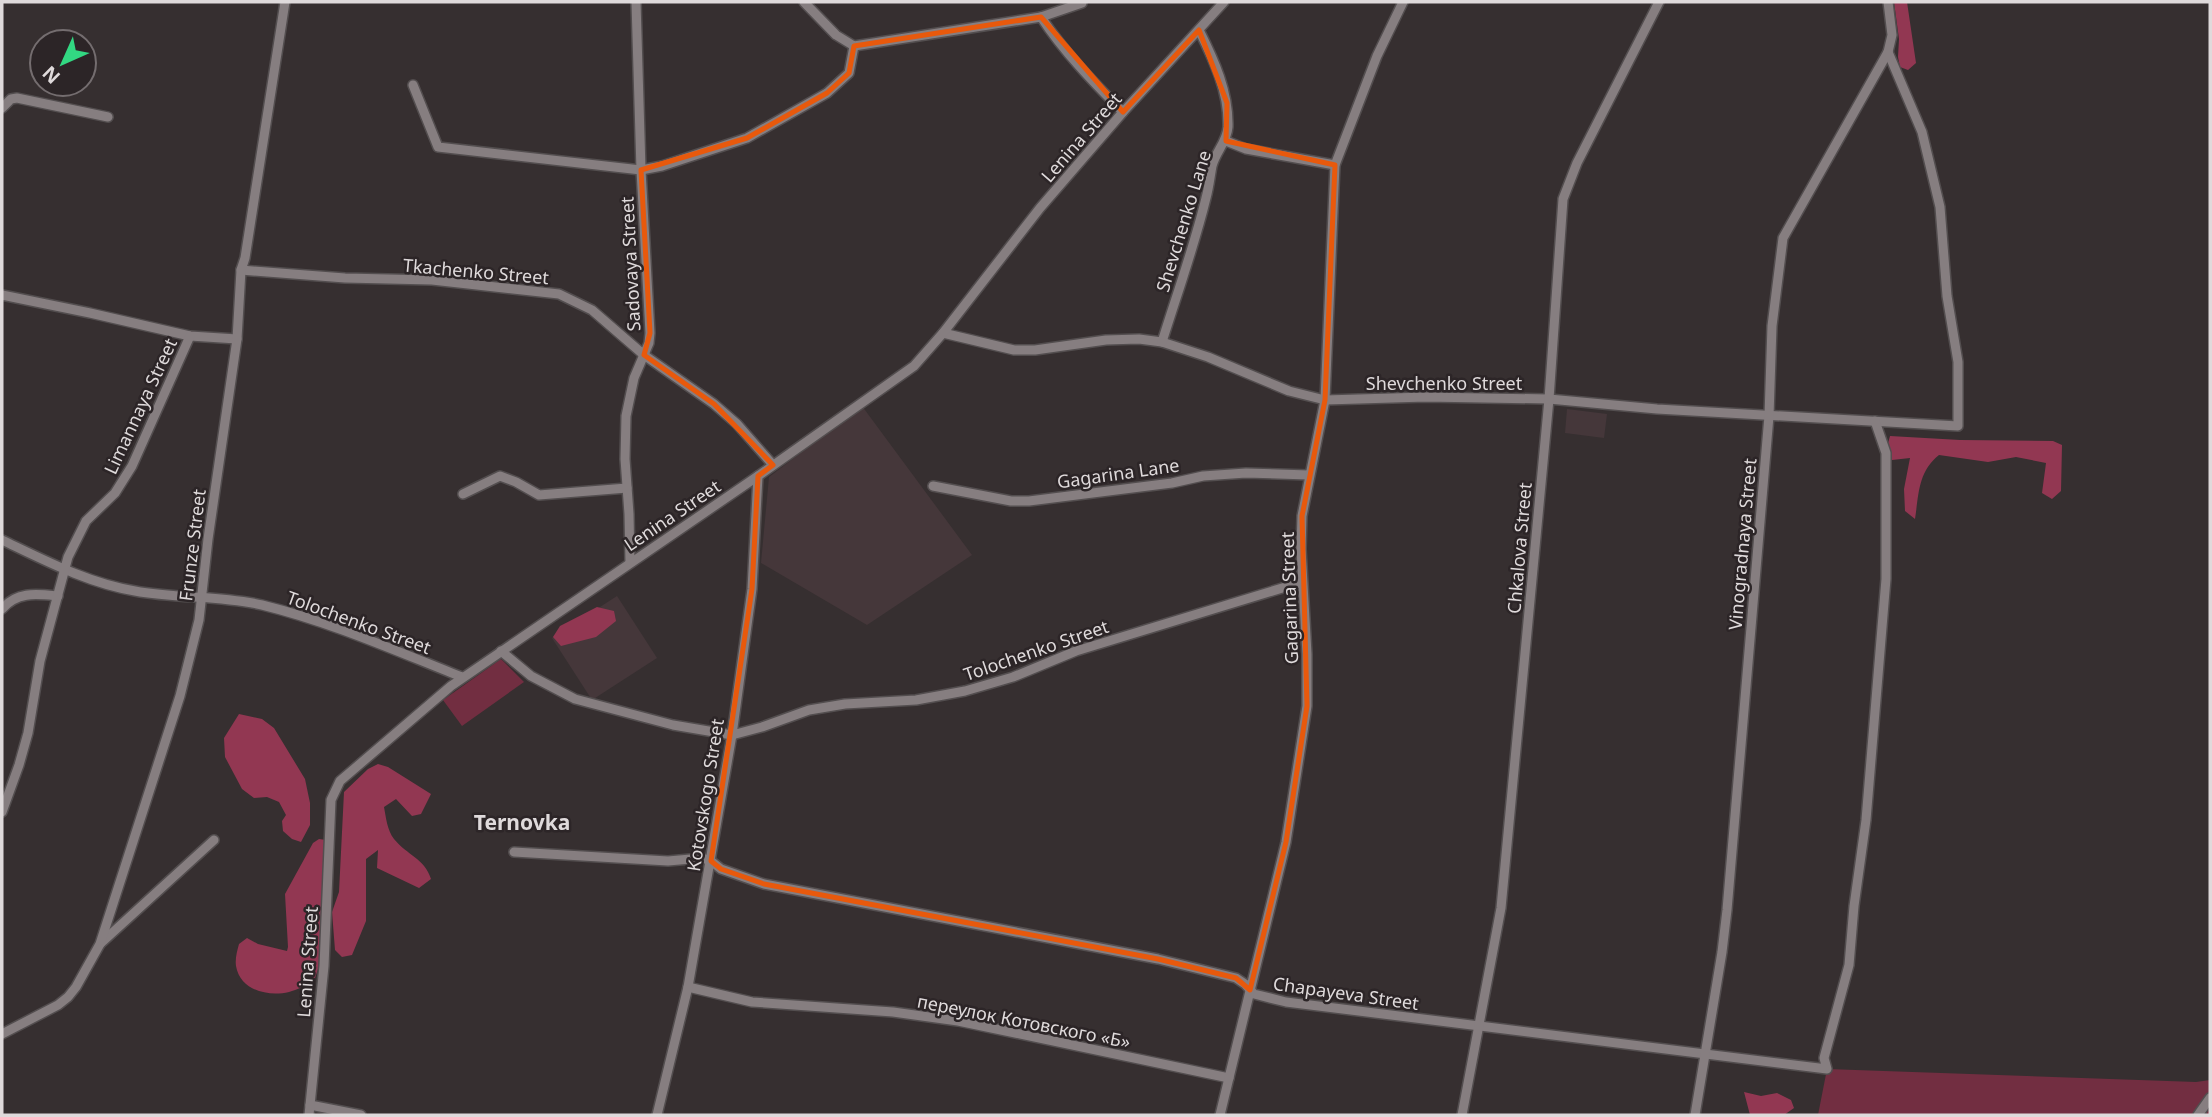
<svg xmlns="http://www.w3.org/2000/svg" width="2212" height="1117" viewBox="0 0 2212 1117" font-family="'Noto Sans',sans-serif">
  <rect width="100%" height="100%" fill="#362f30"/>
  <!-- built -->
  <g fill="#45373a">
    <path d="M862,406L972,555L867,625L761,563L769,477Z"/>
    <path d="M1567,409L1607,414L1604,438L1565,433Z"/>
    <path d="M617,596L657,658L592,700L552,638Z"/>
  </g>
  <!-- green -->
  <g fill="#722e41">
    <path d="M501,659L524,682L462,726L443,700Z"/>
    <path d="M1827,1069L2196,1082L2210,1080V1115H1818Z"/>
  </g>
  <!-- forest -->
  <g fill="#923752">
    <path d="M1894,2H1907L1916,63L1908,70L1900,67L1898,57L1899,39Z"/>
    <path d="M1890,436L1960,440L2053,441L2062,445L2061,491L2052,499L2042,493L2046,463L2016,457L1988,462L1939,455C1918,472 1919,493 1915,519L1905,511L1904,489L1910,458L1892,460L1887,447Z"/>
    <path d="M597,607L614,611L616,621L596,637L561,646L553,637L560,626Z"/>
    <path d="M239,714L262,719L274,728L305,779L310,803V825L301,842L292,839L283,831L282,821L286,815L279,802L267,797L254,798L242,789L225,757L224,738Z"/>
    <path d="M378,764L388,767L431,794L421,814L412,816L396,799L384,807C386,817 387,830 394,839C407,855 425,859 431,879L419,888L377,868L378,850L366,859V921L352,955L342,957L335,950L332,912L339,892L344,792L368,769Z"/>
    <path d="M319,839L326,840L319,966L314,981C306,985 297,990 289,992C267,997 240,990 236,966C235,959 237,951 239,944L247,938L258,944L287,951L288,947L285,894L313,843Z"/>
    <path d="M1744,1092L1761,1096L1777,1093L1791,1100L1794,1108L1784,1115H1750Z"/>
  </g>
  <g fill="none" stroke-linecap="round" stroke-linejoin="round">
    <!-- minor casing -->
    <g stroke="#534e4f" stroke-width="12">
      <g id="minor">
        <path d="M804,2L836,35L854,46L1041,17C1064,52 1093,82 1123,112"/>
        <path d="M1041,17L1082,3"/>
        <path d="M413,85L438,147L641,170L662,166L747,138L827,93L849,73L854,46"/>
        <path d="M2,108L11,99L17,98L108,117"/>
        <path d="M1226,141L1246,149L1335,165"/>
        <path d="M241,270L345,278L432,280L559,294L592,310L644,355L714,404L737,424L773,465"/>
        <path d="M2,295L90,313L190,336L237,339"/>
        <path d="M943,333L1014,350H1035L1106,340L1139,339L1162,342L1208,357L1289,391L1325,400L1426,397L1549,399L1657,409L1958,426V362L1947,296L1940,207L1922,132L1888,52"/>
        <path d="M1162,342C1177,294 1194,247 1206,198C1209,187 1210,177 1212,166C1216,151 1227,142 1228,127C1229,92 1214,60 1199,30"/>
        <path d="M933,486L1011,501H1029L1172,483L1203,476L1246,473L1309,475"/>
        <path d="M463,494L500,476L516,482L539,495L627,488"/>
        <path d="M2,540C46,561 88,583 135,591C178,599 220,595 262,605C331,622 396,651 462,677"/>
        <path d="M630,563L629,514L625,459L626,416L634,378L649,343L650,333L641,170L636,2"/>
        <path d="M2,609C17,591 37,594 58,596"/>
        <path d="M501,651L531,676L575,699L673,725L732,735L762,727L809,710L845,704L916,700L965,691L1013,677L1076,651L1302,582"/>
        <path d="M2,812L19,765L28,733L40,661L68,557L86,521L115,493L132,466L190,336"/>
        <path d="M514,852L668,861L702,858L711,861L721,869L764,884L1158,959L1236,978L1245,984L1254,994L1286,1002L1827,1069L1824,1058L1849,965L1854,906L1866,820L1886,579V453L1875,421"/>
        <path d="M101,943L214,840"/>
        <path d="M688,987L752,1002L893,1012L958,1021L1229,1078"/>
        <path d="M2,1034L58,1005L68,997L76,987L100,944L180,696L199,620L208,539L237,339L241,270L245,258L285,2"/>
        <path d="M310,1105L361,1115"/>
        <path d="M309,1115L324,966L331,800L340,781L451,686L758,476L914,366L943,333L1040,208L1123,112L1224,2"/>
        <path d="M657,1115L688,987L732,735L752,589L758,476"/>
        <path d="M1220,1115L1286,842L1307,706V654L1301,549L1302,516L1325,400L1335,165L1377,56L1403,2"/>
        <path d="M1462,1115L1501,908L1549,399L1563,199L1577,163L1659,2"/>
        <path d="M1695,1115L1722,952L1727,910L1769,416L1772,326L1783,238L1888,52L1892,35L1888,2"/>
        <path d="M2198,1115L2210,1098"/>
      </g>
    </g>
    <!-- minor -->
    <use href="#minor" stroke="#867e80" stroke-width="9"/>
  </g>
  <!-- marked area -->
  <path fill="none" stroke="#e8590c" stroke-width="5" stroke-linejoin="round" d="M1041,17L1123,112L1199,30L1227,103L1226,141L1335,165L1325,400L1302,516L1307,706L1286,842L1250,990L1236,978L1158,959L764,884L721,869L711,861L752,589L758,476L773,465L714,404L644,355L650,333L641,170L747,138L827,93L849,73L854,46Z"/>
  <g text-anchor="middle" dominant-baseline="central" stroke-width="5" stroke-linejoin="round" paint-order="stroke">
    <!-- street labels -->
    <g font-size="18" fill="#dfdadb" stroke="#2c2527">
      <text transform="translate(1081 137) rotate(-49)">Lenina Street</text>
      <text transform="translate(1183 221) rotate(-73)">Shevchenko Lane</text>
      <text transform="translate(630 264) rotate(-93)">Sadovaya Street</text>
      <text transform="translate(476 271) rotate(5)">Tkachenko Street</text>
      <text x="1444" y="383">Shevchenko Street</text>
      <text transform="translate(140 406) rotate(-65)">Limannaya Street</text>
      <text transform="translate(1118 473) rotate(-8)">Gagarina Lane</text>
      <text transform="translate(672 515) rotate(-34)">Lenina Street</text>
      <text transform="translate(1742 544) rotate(-85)">Vinogradnaya Street</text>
      <text transform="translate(192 545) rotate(-83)">Frunze Street</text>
      <text transform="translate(1519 548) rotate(-85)">Chkalova Street</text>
      <text transform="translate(1289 598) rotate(-92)">Gagarina Street</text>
      <text transform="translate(359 622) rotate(20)">Tolochenko Street</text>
      <text transform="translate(1036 650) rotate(-19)">Tolochenko Street</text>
      <text transform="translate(705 795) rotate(-81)">Kotovskogo Street</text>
      <text transform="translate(307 962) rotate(-86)">Lenina Street</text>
      <text transform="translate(1346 993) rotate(8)">Chapayeva Street</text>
      <text transform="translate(1024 1021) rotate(11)">переулок Котовского «Б»</text>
    </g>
    <!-- quarter labels -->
    <g font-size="21" font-weight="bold" fill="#dfdadb" stroke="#2c2527">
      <text x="522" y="822">Ternovka</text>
    </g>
  </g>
  <!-- border -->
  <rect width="2212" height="1117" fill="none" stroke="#dfdadb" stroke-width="7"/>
  <!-- north arrow -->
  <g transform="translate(63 63) rotate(225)"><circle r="33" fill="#2c2527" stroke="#746d6f" stroke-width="2"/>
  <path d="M0-5L12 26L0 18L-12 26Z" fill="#32d882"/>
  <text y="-10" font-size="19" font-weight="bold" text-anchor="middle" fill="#dfdadb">N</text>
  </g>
</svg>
